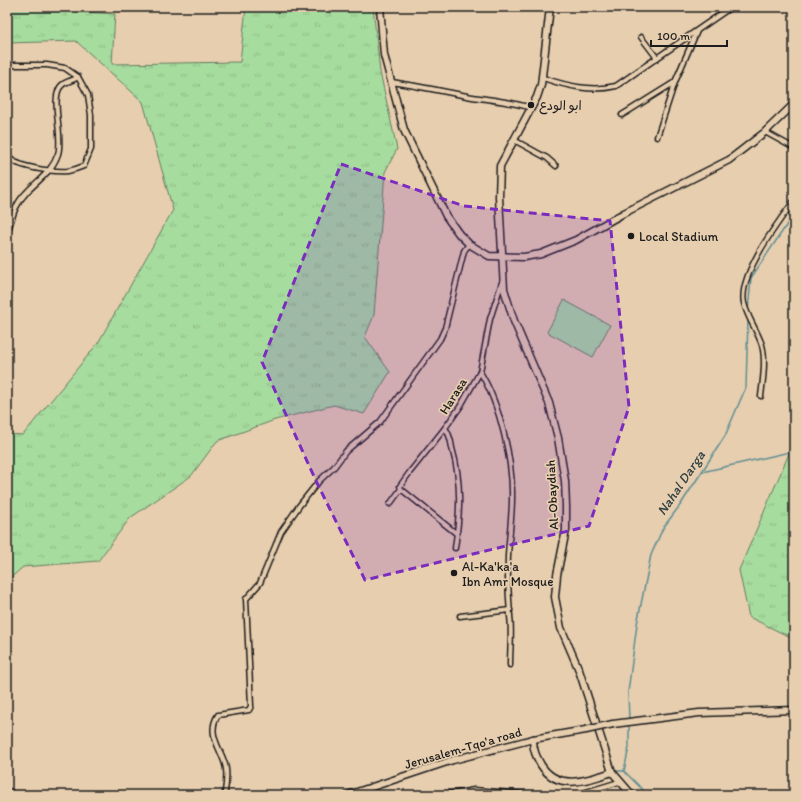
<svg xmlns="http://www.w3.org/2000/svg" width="801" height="802" viewBox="0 0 801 802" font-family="Itim,'Playpen Sans Arabic',sans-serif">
  <defs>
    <pattern id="grass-tufts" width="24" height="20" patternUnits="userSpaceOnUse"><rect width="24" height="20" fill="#a7dc9f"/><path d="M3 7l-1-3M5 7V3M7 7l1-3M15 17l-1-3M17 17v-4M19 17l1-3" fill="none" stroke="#8fbc88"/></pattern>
  </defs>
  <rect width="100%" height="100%" fill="#e7ceaf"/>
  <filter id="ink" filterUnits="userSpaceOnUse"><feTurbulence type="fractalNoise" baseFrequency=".025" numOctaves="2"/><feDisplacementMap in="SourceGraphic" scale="8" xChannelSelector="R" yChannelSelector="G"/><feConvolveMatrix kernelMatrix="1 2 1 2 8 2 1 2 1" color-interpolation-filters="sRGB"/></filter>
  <g filter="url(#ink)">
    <!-- grass -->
    <g fill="url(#grass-tufts)" stroke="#627c5e">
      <path d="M7,7H36V9L115,14L112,64L240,62L246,7H373L380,72L397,149L385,172L374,315L365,337L390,372L364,414L334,405L275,420L217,441L191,476L130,518L98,561L23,567L7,581V434L23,435L98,343L173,210L143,102L76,41L7,43Z"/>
      <path d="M794,442V639L749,617L739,570Z"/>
    </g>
    <!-- pitch -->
    <path fill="#a7dc9f" stroke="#627c5e" d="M564,300L610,325L593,357L547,332Z"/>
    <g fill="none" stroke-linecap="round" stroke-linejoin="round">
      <!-- stream -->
      <g stroke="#5d8d92" stroke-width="1.5">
        <path d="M748,311L751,278L794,214"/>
        <path d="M702,472L794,451"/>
        <path d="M629,721L628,692L637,624L651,555L663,528L681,504L725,436L746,387L748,319"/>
        <path d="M617,771H624L629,747V725"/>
        <path d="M624,771L648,795"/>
      </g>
      <!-- street casing -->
      <g stroke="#1c1c1c" stroke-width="7">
        <g id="street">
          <path d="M641,37L657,58"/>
          <path d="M7,65H47L65,68L78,77L88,95L91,115V149L84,166C79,168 73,170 68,171C53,172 17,168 7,156"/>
          <path d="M543,78C567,86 591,92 616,86L731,7"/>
          <path d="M391,82C417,86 442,91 467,96C489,100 510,101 531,108"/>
          <path d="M622,115L675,82L697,31"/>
          <path d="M765,132L794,148"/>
          <path d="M657,137L675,82"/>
          <path d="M514,140L547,158L556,166"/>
          <path d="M7,234C12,219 14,205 26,193C38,180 52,172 58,154C64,136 49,96 62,85C66,81 73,81 78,77"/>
          <path d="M480,372C500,404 513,461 512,498C512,517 509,536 508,556C507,576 509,596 510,616C512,632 510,649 510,665"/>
          <path d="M761,396C763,380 766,360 762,345C757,330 747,317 744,303C738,275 778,222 794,201"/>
          <path d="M445,428L410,472L400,486L401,489L457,534"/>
          <path d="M390,504L401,489"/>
          <path d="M455,548C460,514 462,482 452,448C451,441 449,433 445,428L460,407L480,372L490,319L502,282"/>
          <path d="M460,616L510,610"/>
          <path d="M225,792C226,785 227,777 226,769C224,752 205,735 218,715L249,710L251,706L246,599L260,583L281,532L299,506L319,481L334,467L346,451L380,422L440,339L445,328L464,251L469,244"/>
          <path d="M427,795L457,793"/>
          <path d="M457,795V793L474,790L535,795"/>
          <path d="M576,795L619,782"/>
        </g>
      </g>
      <!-- secondary casing -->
      <g stroke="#1c1c1c" stroke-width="9">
        <g id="secondary">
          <path d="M380,7L384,55L404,130L446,216L459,234L469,244L489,256L524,257L541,254L576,240L624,213L729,160L765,132L794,104"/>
          <path d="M550,7L541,85L537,97L500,166L499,197L504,289L514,321L549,403L558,438L565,481L566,506V530L557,575L555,597L561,628L579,670L612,772L632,795"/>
          <path d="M533,739C533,750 536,756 541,765C558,792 588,780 612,772"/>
        </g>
      </g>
      <!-- primary casing -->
      <g stroke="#1c1c1c" stroke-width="9">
        <g id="primary">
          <path d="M613,724L699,713L794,710"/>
          <path d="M7,791L13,795"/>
          <path d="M348,795L453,760L533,739L586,730"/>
        </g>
      </g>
      <!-- street -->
      <use href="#street" stroke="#e7ceaf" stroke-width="4"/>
      <!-- secondary -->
      <use href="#secondary" stroke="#e7ceaf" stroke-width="6"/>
      <!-- primary -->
      <use href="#primary" stroke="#e7ceaf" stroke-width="6"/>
      <!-- primary-bridge casing -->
      <g stroke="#1c1c1c" stroke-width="9" stroke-linecap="butt">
        <path id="primary-bridge" d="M586,730L613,724"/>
      </g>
      <!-- primary-bridge -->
      <use href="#primary-bridge" stroke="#e7ceaf" stroke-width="6"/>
    </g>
  </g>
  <!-- marked area -->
  <path fill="#7b2cbf" fill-opacity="0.2" stroke="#7b2cbf" stroke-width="3" stroke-dasharray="8 5" stroke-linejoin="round" d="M341,164L464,206L610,221L629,407L589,526L365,580L317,483L262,362Z"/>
  <!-- markers -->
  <g fill="#1c1c1c" stroke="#e7ceaf" stroke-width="1.5">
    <circle cx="531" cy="105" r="4"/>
    <circle cx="631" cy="236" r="4"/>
    <circle cx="454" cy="573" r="4"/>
  </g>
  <g text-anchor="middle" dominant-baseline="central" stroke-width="3.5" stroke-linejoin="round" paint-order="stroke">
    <!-- poi labels -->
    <g font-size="13" fill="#1c1c1c" stroke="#e7ceaf" text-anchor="start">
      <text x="539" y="105">ابو الودع</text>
      <text x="639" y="236">Local Stadium</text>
      <text x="462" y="566">Al-Ka'ka'a<tspan x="462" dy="15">Ibn Amr Mosque</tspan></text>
    </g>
    <!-- street labels -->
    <g font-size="13" fill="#1c1c1c" stroke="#e7ceaf">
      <text transform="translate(453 396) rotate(-58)">Harasa</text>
      <text transform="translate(552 495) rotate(-93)">Al-Obaydiah</text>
      <text transform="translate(463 748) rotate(-16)">Jerusalem-Tqo'a road</text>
    </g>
    <!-- water labels -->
    <g font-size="14" font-style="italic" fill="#324243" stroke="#e7ceaf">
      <text transform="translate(681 483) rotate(-56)">Nahal Darga</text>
    </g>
  </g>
  <!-- margin -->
  <rect width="801" height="802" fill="none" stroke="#e7ceaf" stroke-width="24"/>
  <rect x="12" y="12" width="777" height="778" fill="none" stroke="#1c1c1c" stroke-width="1.5" filter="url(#ink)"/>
  <!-- scale -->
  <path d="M651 40v6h76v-6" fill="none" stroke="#1c1c1c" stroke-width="2"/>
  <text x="657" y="40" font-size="12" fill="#1c1c1c" stroke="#e7ceaf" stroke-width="3" paint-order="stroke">100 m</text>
</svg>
